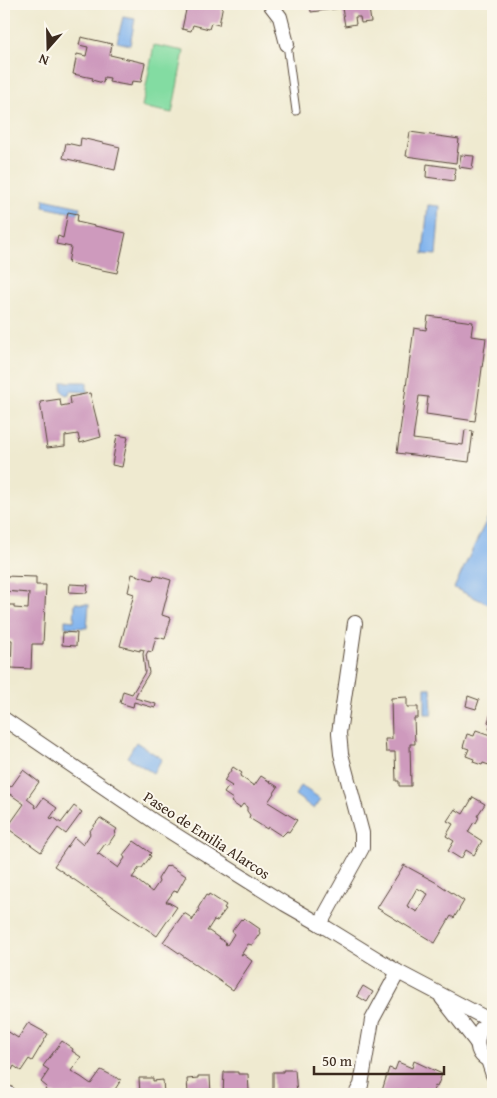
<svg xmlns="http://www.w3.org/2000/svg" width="497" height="1098" viewBox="0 0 497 1098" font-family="'Gentium Book Plus',serif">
  <rect width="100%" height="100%" fill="#fbf7ec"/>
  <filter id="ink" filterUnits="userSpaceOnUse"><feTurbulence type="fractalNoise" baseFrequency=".02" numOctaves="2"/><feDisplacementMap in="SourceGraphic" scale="10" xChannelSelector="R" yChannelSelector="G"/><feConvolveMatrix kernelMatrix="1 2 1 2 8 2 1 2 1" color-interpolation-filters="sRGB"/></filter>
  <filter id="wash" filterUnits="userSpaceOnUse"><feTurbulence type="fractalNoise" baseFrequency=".0096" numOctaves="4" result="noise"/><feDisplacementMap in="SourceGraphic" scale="20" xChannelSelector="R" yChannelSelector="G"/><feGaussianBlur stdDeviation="1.12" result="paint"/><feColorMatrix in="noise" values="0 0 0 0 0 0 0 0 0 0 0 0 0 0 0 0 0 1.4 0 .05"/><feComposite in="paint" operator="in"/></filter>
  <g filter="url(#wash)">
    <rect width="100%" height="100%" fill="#efead0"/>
    <!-- green -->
    <path fill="#83dca2" stroke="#5f8360" d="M154,45L184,51L172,113L142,107Z"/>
    <!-- water -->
    <g fill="#80b3ed" stroke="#5e6e86">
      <path d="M123,17L135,19L130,45L117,42Z"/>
      <path d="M44,199L80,207L78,214L43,207Z"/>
      <path d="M428,205L440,206L436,255L423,254Z"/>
      <path d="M62,382H87V392L70,391L69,394L66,395L62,391Z"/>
      <path d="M492,509L493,510V593L488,604L454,588Z"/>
      <path d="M75,603L89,604L87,628L65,627V620L74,621Z"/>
      <path d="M425,688H431L432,714H425Z"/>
      <path d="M136,742L162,759L153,773L127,757Z"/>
      <path d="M301,786L321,799L314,809L295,795Z"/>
    </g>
    <g id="blocks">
      <!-- building -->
      <g fill="#ce9abd" fill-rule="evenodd">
        <path d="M163,4H223L219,25L211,23L209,29L193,25L191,31L182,29L186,10L175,7V5L171,4V6Z"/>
        <path d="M310,4H348L349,6L360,4H378V7L369,8L371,22L361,23L360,17H355L356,24L345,26L342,8L311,12Z"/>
        <path d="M81,37L112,44L110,55L145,63L141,82L132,81L131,86L109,82L110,78L104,77L103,83L92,80L93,78L73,74L77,54L86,56L88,47L79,45Z"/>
        <path d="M410,132L459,139L456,163L406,156Z"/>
        <path d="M81,138L120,147L115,170L63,158L66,143L80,146Z"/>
        <path d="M461,155L474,156L472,169L459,167Z"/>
        <path d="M427,164L455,168L454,181L426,177Z"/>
        <path d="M68,212L78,214L77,222L126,233L117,273L68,263L71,247L56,244L58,236L63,238Z"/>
        <path d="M428,316L473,322L471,336L486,338L475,421L426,414L428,397L419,396L413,439L463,445L465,430L473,431L469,462L397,453L414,328L426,330Z"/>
        <path d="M90,393L101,437L80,443L78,434L65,436V446L47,448L40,402L60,399L61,406L71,404L70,397Z"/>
        <path d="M117,435L128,437L122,467L112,465Z"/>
        <path d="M132,574L153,580L154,575L171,580L162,615L171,618L165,639L156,637L152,652L148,651L146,655L149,673L137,693L135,698L156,704L155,708L134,702L133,707L120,703L123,691L132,694L145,672L143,654L144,650L140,649V651L120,646L134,594L128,592Z"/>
        <path d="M4,576L36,577V585H46L43,644H32L31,669L11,668L12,640L4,639V605H14V608L28,609L29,593L4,591Z"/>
        <path d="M70,584L88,585L87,593L69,592Z"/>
        <path d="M63,632L77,633L76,646L62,645Z"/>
        <path d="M468,696L479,700L476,709L466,706Z"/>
        <path d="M407,697V707H418V718H414L415,744H410L411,786H399V781H396L395,752H386L385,739H392L391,698Z"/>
        <path d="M493,707V731L489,729L491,724L488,722Z"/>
        <path d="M476,730L493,736V758H492L489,765L483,763L482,765L473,762L474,759L466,756L469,749L463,747L467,734L474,736Z"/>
        <path d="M233,767L242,773L240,776L254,786L261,776L278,787L268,802L297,820L289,832L287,831L282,836L268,827L267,829L249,818L250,815L247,811V807L243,804L240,808L231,802L233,799L224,793L228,787L230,788L232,786L224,781Z"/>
        <path d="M23,770L39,782L27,799L35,805L34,807L36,808L43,798L57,808L50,818L52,819L53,817L61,823L74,806L82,812L66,834L58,828L41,852L7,828L24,804L7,792L4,797V782L11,787Z"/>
        <path d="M473,797L485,804L477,816L479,817L476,823L474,822L468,832L482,841L474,855L466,850L461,859L448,851L454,841L446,836L453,824L447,821L455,809L463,814Z"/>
        <path d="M100,818L117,829L115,832L116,833L108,845L105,844L97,855L99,854L118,868L125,858L123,855L134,841L151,853L149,855L151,856L142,868H139L132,878H134L152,892L159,882L158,879L166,866L167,867L169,865L186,876L177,892L174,891L166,902H168L177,907L157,936L54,866L74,837L83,845L90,834L89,832Z"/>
        <path d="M404,865L437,883L464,901L454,918L451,916L435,943L377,908ZM417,888L428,894L417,912L407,906Z"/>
        <path d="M209,894L226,905L224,908L226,909L217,921L214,920L207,931H209L226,943L225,944L227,945L234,934L232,931L241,919L242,920L244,918L260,929L259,931L260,933L252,945L248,944L241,955L243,954L252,961L233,990L163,942L184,913L192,918V921L199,910L198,908L206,895L208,896Z"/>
        <path d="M363,986L373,992L367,1002L357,996Z"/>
        <path d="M28,1023L48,1034L32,1061L29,1059L21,1071L14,1066L12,1070L4,1065V1029L18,1038Z"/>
        <path d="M62,1041L73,1049L72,1051L81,1057L71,1071L81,1077L91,1084L101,1070L121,1080L112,1094H51L45,1090L47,1087L41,1082L49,1070L43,1066Z"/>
        <path d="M414,1061L442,1074L437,1087L435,1086L432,1094L415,1090L413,1094H381L389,1068L395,1070L398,1062L412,1068Z"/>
        <path d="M283,1070H295L297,1094H223L224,1072H238V1074H248L249,1091H260L273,1090V1072H283Z"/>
        <path d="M198,1076H210L211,1094H188L187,1079L198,1078Z"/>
        <path d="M139,1078H153V1081L163,1080L164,1094H140Z"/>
      </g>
    </g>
  </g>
  <g filter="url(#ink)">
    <use href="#blocks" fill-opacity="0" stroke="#564739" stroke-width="1"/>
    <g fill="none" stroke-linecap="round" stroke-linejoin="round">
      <!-- lane casing -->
      <g stroke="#564739" stroke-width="9">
        <path id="lane" d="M287,44L296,111"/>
      </g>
      <!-- street casing -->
      <g stroke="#564739" stroke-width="16">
        <g id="street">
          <path d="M270,4L280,17L287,44"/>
          <path d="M4,719L155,822L285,904L320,924L398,972L493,1022"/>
          <path d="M320,924L362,848V833L341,754L339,733L355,623"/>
          <path d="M442,998L477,1043"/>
          <path d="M493,1023L481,1029C474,1043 477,1058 493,1061"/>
          <path d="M488,1060L493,1075"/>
          <path d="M4,1091L9,1094"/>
          <path d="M356,1094L361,1085L372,1020L398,972"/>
        </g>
      </g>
      <!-- lane -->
      <use href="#lane" stroke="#fff" stroke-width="7"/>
      <!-- street -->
      <use href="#street" stroke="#fff" stroke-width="14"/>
    </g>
  </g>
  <g text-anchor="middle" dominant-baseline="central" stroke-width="4" stroke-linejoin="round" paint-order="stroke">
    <!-- street labels -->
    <g font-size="15" fill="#3b2a1e" stroke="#fbf7ec">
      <text transform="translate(207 835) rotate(33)">Paseo de Emilia Alarcos</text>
    </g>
  </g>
  <!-- margin -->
  <rect width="497" height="1098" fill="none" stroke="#fbf7ec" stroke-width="20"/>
  <!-- north arrow -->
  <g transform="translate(48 48) rotate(200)" stroke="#fbf7ec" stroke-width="4" paint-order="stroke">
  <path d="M0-4L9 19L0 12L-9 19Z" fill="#3b2a1e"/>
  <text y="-8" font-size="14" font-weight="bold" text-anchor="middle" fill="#3b2a1e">N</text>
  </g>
  <!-- scale -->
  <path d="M314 1066v8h130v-8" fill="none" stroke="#3b2a1e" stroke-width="2.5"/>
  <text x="322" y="1066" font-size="15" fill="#3b2a1e" stroke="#fbf7ec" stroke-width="4" paint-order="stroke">50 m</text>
</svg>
